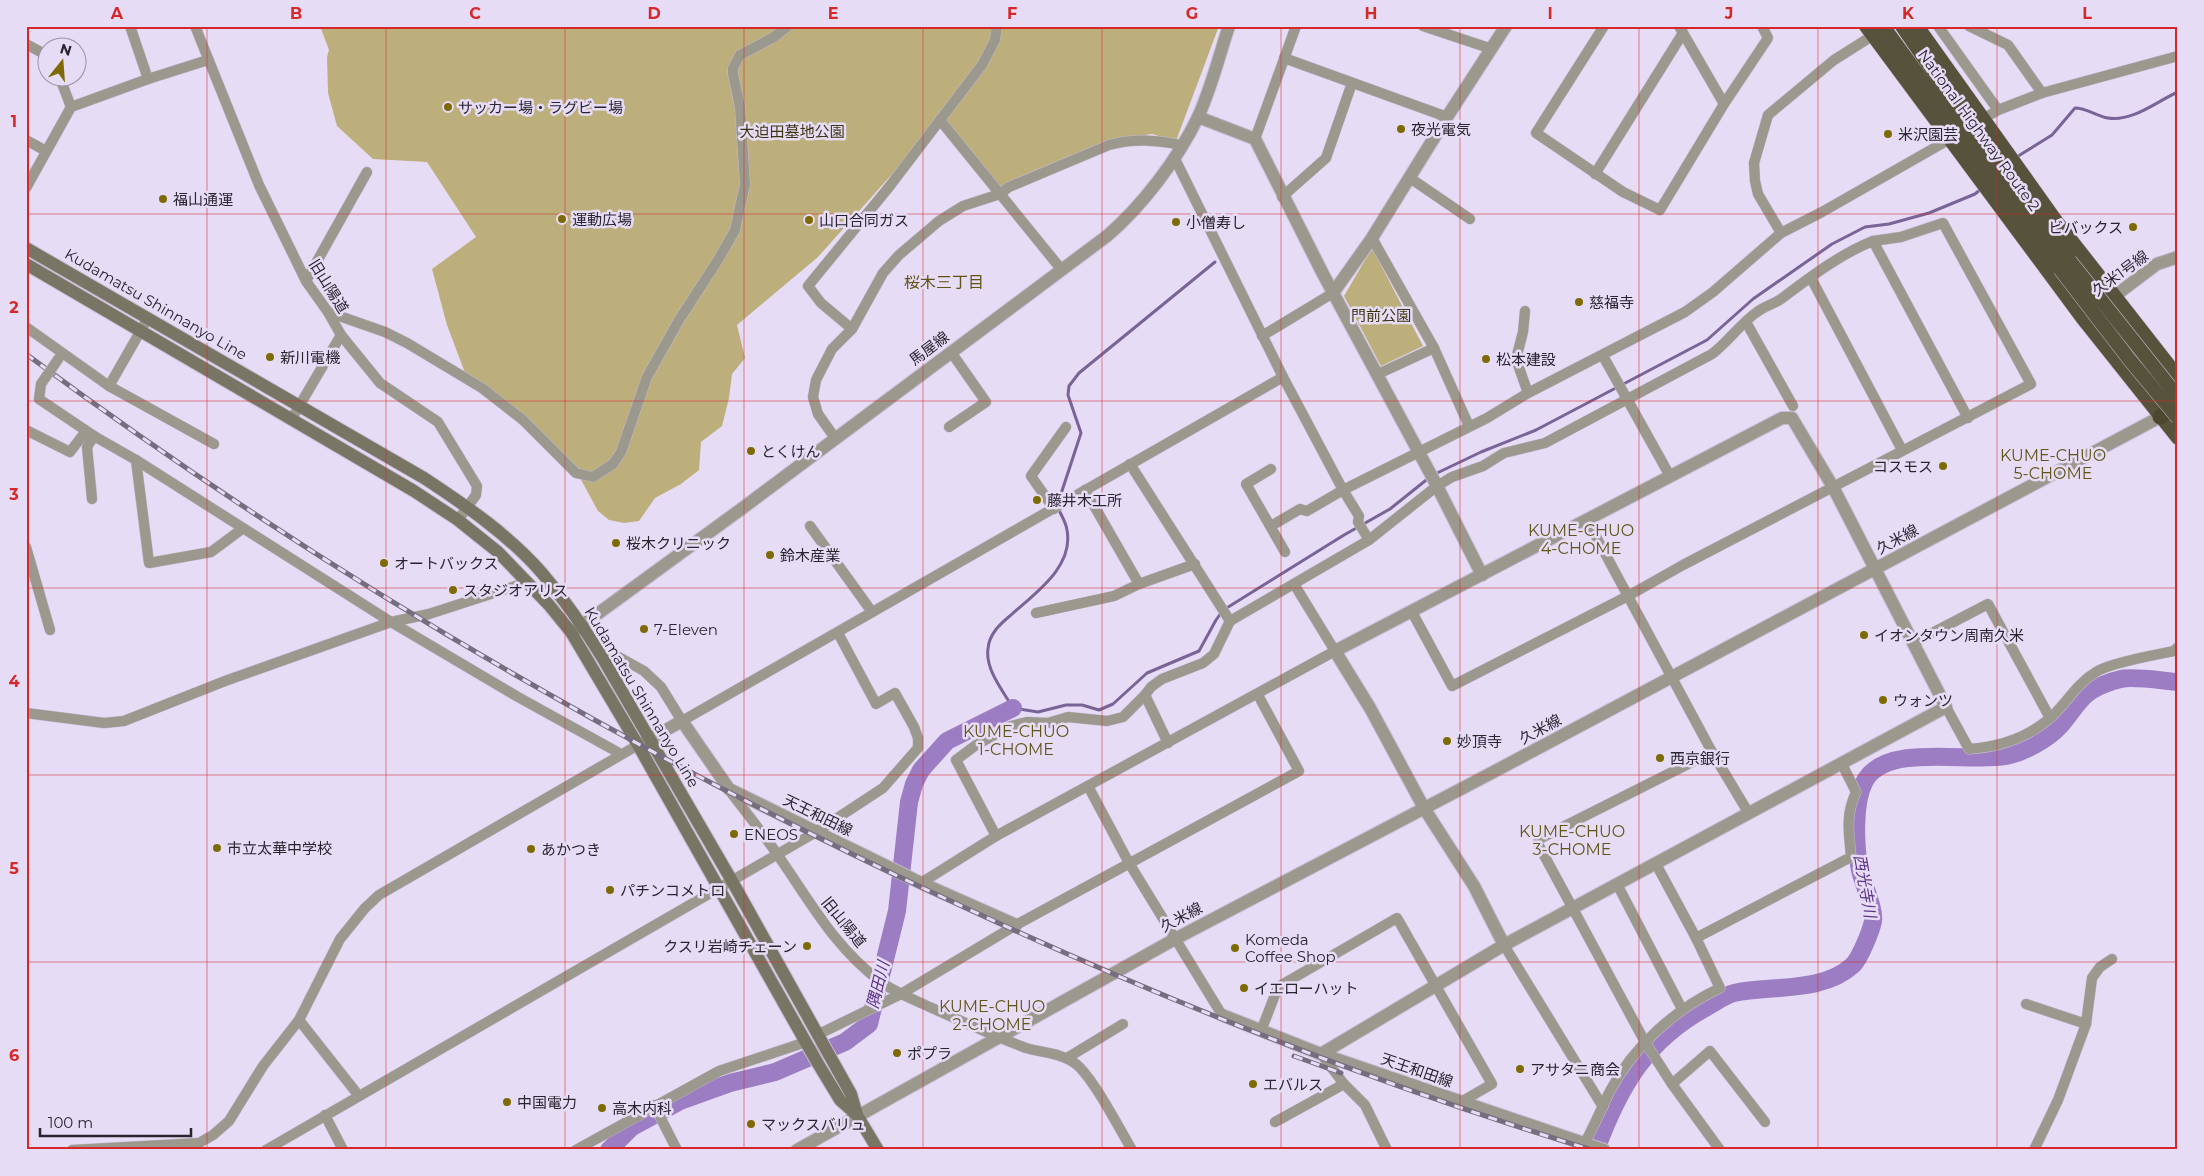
<svg xmlns="http://www.w3.org/2000/svg" width="2204" height="1176" viewBox="0 0 2204 1176" font-family="Montserrat,'Noto Sans JP',sans-serif">
  <rect width="100%" height="100%" fill="#e7dcf6"/>
  <!-- green -->
  <g fill="#bcaf7c">
    <path d="M320,26H1219L1176,141L1152,134L1114,139L1001,191L943,117L818,257L737,325L745,358L732,374L729,398L722,426L701,442L699,470L681,484L655,498L639,521L624,523L609,520L598,511L579,476L467,378L447,325L432,269L476,237L427,162L373,159L337,126L328,93L327,57L329,50Z"/>
    <path d="M1372,248L1423,346L1381,366L1344,296Z"/>
  </g>
  <g fill="none" stroke-linecap="round" stroke-linejoin="round">
    <!-- stream -->
    <g stroke="#7a6397" stroke-width="3">
      <path d="M2015,158L2052,135L2075,108C2087,108 2096,116 2108,118C2133,122 2157,101 2178,92"/>
      <path d="M1435,474L1481,452L1536,430L1707,340L1753,299L1832,244L1865,227L1889,224L1929,213L1975,194L1981,189"/>
      <path d="M1058,503L1081,433L1068,395L1069,386L1079,373L1215,262"/>
      <path d="M1058,508C1061,515 1066,522 1067,530C1074,567 1035,593 1011,615C1000,624 989,634 988,649C985,669 1003,691 1013,708L1038,712L1066,705H1082L1099,710L1113,704L1147,673L1199,651L1216,620L1221,613"/>
      <path d="M1225,609L1344,535L1390,509L1430,477"/>
    </g>
    <!-- river -->
    <g stroke="#9c7dc3" stroke-width="18">
      <path d="M609,1150L632,1127L680,1101L730,1083L775,1072L845,1042L869,1024L897,911L909,802L914,784L921,770L947,741L1013,708"/>
      <path d="M1596,1150C1619,1087 1646,1040 1707,1007C1715,1003 1725,995 1734,993C1771,985 1823,993 1853,965C1860,958 1871,931 1873,921C1875,909 1863,884 1860,870C1855,847 1853,800 1866,779C1889,743 1969,763 2006,756C2024,752 2047,740 2059,727C2069,717 2077,701 2088,693C2096,687 2111,681 2121,679C2133,676 2164,681 2178,682"/>
    </g>
    <!-- minor casing -->
    <g stroke="#c5bbd2" stroke-width="11">
      <g id="minor">
        <path d="M130,26L148,79"/>
        <path d="M195,26L259,185L306,281L328,312L341,335L380,383L438,422L477,486L476,495L458,520"/>
        <path d="M1423,26L1492,49"/>
        <path d="M1604,26L1536,133L1623,192L1660,210L1724,104L1768,38L1762,26"/>
        <path d="M1679,26L1724,104"/>
        <path d="M1938,26L1998,110"/>
        <path d="M1969,26L2008,45L2042,93"/>
        <path d="M26,44L48,56"/>
        <path d="M1284,58L1447,117"/>
        <path d="M60,78L71,107"/>
        <path d="M1983,119L1998,110L2042,93L2178,56"/>
        <path d="M940,120L1061,269"/>
        <path d="M1255,139L1296,26"/>
        <path d="M26,140L46,151"/>
        <path d="M1174,157L1283,377L1343,490L1359,516L1358,522L1369,540"/>
        <path d="M1595,174L1683,33"/>
        <path d="M1410,178L1470,219"/>
        <path d="M26,188L71,107L148,79L208,60"/>
        <path d="M1282,197L1326,158L1352,83"/>
        <path d="M1781,233L1758,194L1755,181L1754,163L1768,115L1834,60L1872,36"/>
        <path d="M1372,238L1434,348L1469,426"/>
        <path d="M1811,278L1902,450"/>
        <path d="M306,281L367,172"/>
        <path d="M1525,311L1523,332L1516,359L1528,393"/>
        <path d="M328,312L385,332L407,343L482,388L523,420L576,473L593,477L613,464L621,452L647,377L679,320L718,260L735,230L745,184L740,107L733,74V68L740,55L774,37L788,26"/>
        <path d="M1746,322L1793,406"/>
        <path d="M26,327L109,386L214,444"/>
        <path d="M852,329L821,303L808,286L889,187L982,65L995,40L997,26"/>
        <path d="M1262,336L1333,293"/>
        <path d="M1603,356L1670,476"/>
        <path d="M1378,374L1434,348"/>
        <path d="M41,384L39,399L94,436L136,460L391,622L518,697L621,754"/>
        <path d="M109,386L148,318"/>
        <path d="M291,420L341,335"/>
        <path d="M949,427L986,402L951,352"/>
        <path d="M26,430L70,452L86,431"/>
        <path d="M835,438L818,414L813,397L816,380L832,349L852,329L883,273L899,255L939,221L963,206L1000,194L1009,187L1109,145C1134,138 1156,140 1181,145"/>
        <path d="M136,460L149,563L211,552L242,529"/>
        <path d="M1130,464L1230,621L1369,540L1437,486L1452,477L1483,466L1504,453L1545,443L1712,354C1729,341 1741,323 1757,312C1765,306 1774,304 1781,299C1809,278 1840,254 1873,241L1968,418"/>
        <path d="M1271,469L1246,484L1285,552"/>
        <path d="M1085,490L1139,584"/>
        <path d="M92,499L87,447L94,436"/>
        <path d="M1054,509L1031,476L1066,427"/>
        <path d="M1587,520L1712,752L1748,812"/>
        <path d="M810,526L872,612"/>
        <path d="M1271,526L1300,509L1307,511L1343,490L1487,418L1528,393L1685,312L1713,292L1781,233L1822,212L1950,139"/>
        <path d="M26,547L50,630"/>
        <path d="M1412,612L1452,686L1628,596L1683,565L2031,384L1943,223L1901,237L1873,241"/>
        <path d="M1036,613L1114,596L1139,584L1195,564"/>
        <path d="M1913,643L1988,604L2050,718"/>
        <path d="M602,657L617,656L644,671L661,687L682,721L1283,377"/>
        <path d="M1145,695L1168,743"/>
        <path d="M1946,707L1969,749C1999,747 2026,739 2050,718C2067,703 2076,684 2096,672C2109,663 2156,655 2174,651L2178,647"/>
        <path d="M26,713L104,723L124,721L225,681L391,622L429,614L528,582"/>
        <path d="M1712,752L1539,839L1538,844L1645,1042L1672,1084L1720,1150"/>
        <path d="M1088,786L1129,863L1222,1015"/>
        <path d="M729,790C745,811 762,832 777,854C810,901 834,947 881,982C896,993 915,1000 932,1008C963,1022 994,1036 1026,1048C1043,1053 1062,1053 1076,1064C1094,1079 1119,1128 1132,1150"/>
        <path d="M996,836L956,760L976,745L1011,726L1027,722L1048,723L1068,717L1107,721L1123,717L1145,695L1151,687L1162,679L1203,663L1214,654L1230,621"/>
        <path d="M921,883L996,836L1335,651L1294,584"/>
        <path d="M1617,884L1682,1009"/>
        <path d="M1696,938L1851,857C1849,832 1845,816 1856,792L1842,764"/>
        <path d="M1504,945L1603,1107"/>
        <path d="M2026,1004L2086,1024"/>
        <path d="M299,1020L359,1096"/>
        <path d="M1261,1031L1278,987L1397,918L1492,1084L1461,1102"/>
        <path d="M817,1035L901,994L1016,925L1299,771L1258,695"/>
        <path d="M1321,1054L1344,1084"/>
        <path d="M1067,1058L1123,1024"/>
        <path d="M1672,1084L1710,1051L1765,1122"/>
        <path d="M654,1105L677,1150"/>
        <path d="M325,1115L343,1150"/>
        <path d="M1275,1122L1344,1084L1365,1105L1387,1150"/>
        <path d="M72,1150L199,1143L213,1135L229,1121L263,1066L299,1020L340,939L365,908L379,895L638,745"/>
        <path d="M266,1150L816,832L883,788L918,748V738L914,727L895,693L876,704L838,633"/>
        <path d="M576,1150L719,1071L806,1042"/>
        <path d="M1581,1150C1592,1131 1600,1111 1610,1091C1633,1047 1675,1009 1720,988L1696,938L1656,864"/>
        <path d="M2034,1150L2058,1100L2086,1024L2092,978L2100,967L2112,959"/>
      </g>
    </g>
    <!-- tertiary casing -->
    <g stroke="#c5bbd2" stroke-width="14">
      <g id="tertiary">
        <path d="M1198,117L1255,139L1323,274L1437,486L1482,575"/>
        <path d="M1333,293L1372,238L1447,117L1506,26"/>
        <path d="M2108,301L2157,264L2178,257"/>
        <path d="M574,631L744,507L1107,236C1142,206 1178,159 1198,117C1211,89 1219,56 1229,26"/>
        <path d="M641,744L682,721L729,789L921,883L1016,925"/>
        <path d="M1222,1015L1321,1054L1604,1150"/>
        <path d="M1321,1054L1504,945L1946,707L1833,487L1792,418H1782L1335,651L1370,708L1424,808L1474,886L1504,945"/>
        <path d="M797,1150L1175,939L1499,769L2160,417"/>
      </g>
    </g>
    <!-- secondary casing -->
    <g stroke="#c5bbd2" stroke-width="14">
      <g id="secondary">
        <path d="M26,248L424,478C465,505 509,535 542,573C564,599 584,628 602,657L732,881L851,1094L857,1115L878,1150"/>
        <path d="M26,264L414,491L458,520L498,552L549,605L571,632L638,745L817,1062L840,1100L857,1115"/>
      </g>
    </g>
    <!-- trunk casing -->
    <g stroke="#c5bbd2" stroke-width="15">
      <g id="trunk">
        <path d="M1866,26L2084,320L2178,438"/>
        <path d="M1883,26L2060,269"/>
        <path d="M1902,26L1992,157L2070,261"/>
        <path d="M1917,26L2056,221L2178,377"/>
      </g>
    </g>
    <!-- motorway casing -->
    <g stroke="#c5bbd2" stroke-width="16">
      <path id="motorway" d="M2160,417L2178,403"/>
    </g>
    <!-- minor -->
    <use href="#minor" stroke="#9b988d" stroke-width="10"/>
    <!-- tertiary -->
    <use href="#tertiary" stroke="#9b988d" stroke-width="12"/>
    <!-- secondary -->
    <use href="#secondary" stroke="#797565" stroke-width="12"/>
    <!-- trunk -->
    <use href="#trunk" stroke="#57523c" stroke-width="14"/>
    <!-- motorway -->
    <use href="#motorway" stroke="#4d4730" stroke-width="15"/>
    <!-- rail casing -->
    <g stroke="#746e7e" stroke-width="5">
      <g id="rail">
        <path d="M26,354C311,565 618,746 940,896C1151,995 1368,1082 1592,1150"/>
        <path d="M1294,1056L1341,1073"/>
      </g>
    </g>
    <!-- rail -->
    <use href="#rail" stroke="#e7dcf6" stroke-width="3" stroke-dasharray="9" stroke-linecap="butt"/>
    <!-- minor-bridge casing -->
    <g stroke="#c5bbd2" stroke-width="11" stroke-linecap="butt">
      <path id="minor-bridge" d="M41,384L59,358"/>
    </g>
    <!-- trunk-bridge casing -->
    <g stroke="#c5bbd2" stroke-width="15" stroke-linecap="butt">
      <g id="trunk-bridge">
        <path d="M2070,261L2178,397"/>
        <path d="M2060,269L2129,359L2178,418"/>
      </g>
    </g>
    <!-- minor-bridge -->
    <use href="#minor-bridge" stroke="#9b988d" stroke-width="10"/>
    <!-- trunk-bridge -->
    <use href="#trunk-bridge" stroke="#57523c" stroke-width="14"/>
  </g>
  <!-- grid -->
  <path fill="none" stroke="#d62828" stroke-width="1" stroke-opacity="0.55" d="M207,26V1150M386,26V1150M565,26V1150M744,26V1150M923,26V1150M1102,26V1150M1281,26V1150M1460,26V1150M1639,26V1150M1818,26V1150M1997,26V1150M26,214H2178M26,401H2178M26,588H2178M26,775H2178M26,962H2178"/>
  <!-- markers -->
  <g fill="#7e6a02" stroke="#e7dcf6" stroke-width="2">
    <circle cx="448" cy="107" r="5"/>
    <circle cx="1401" cy="129" r="5"/>
    <circle cx="1888" cy="134" r="5"/>
    <circle cx="163" cy="199" r="5"/>
    <circle cx="562" cy="219" r="5"/>
    <circle cx="809" cy="220" r="5"/>
    <circle cx="1176" cy="222" r="5"/>
    <circle cx="2133" cy="227" r="5"/>
    <circle cx="1579" cy="302" r="5"/>
    <circle cx="270" cy="357" r="5"/>
    <circle cx="1486" cy="359" r="5"/>
    <circle cx="751" cy="451" r="5"/>
    <circle cx="1943" cy="466" r="5"/>
    <circle cx="1037" cy="500" r="5"/>
    <circle cx="616" cy="543" r="5"/>
    <circle cx="770" cy="555" r="5"/>
    <circle cx="384" cy="563" r="5"/>
    <circle cx="453" cy="590" r="5"/>
    <circle cx="644" cy="629" r="5"/>
    <circle cx="1864" cy="635" r="5"/>
    <circle cx="1883" cy="700" r="5"/>
    <circle cx="1447" cy="741" r="5"/>
    <circle cx="1660" cy="758" r="5"/>
    <circle cx="734" cy="834" r="5"/>
    <circle cx="217" cy="848" r="5"/>
    <circle cx="531" cy="849" r="5"/>
    <circle cx="610" cy="890" r="5"/>
    <circle cx="807" cy="946" r="5"/>
    <circle cx="1235" cy="948" r="5"/>
    <circle cx="1244" cy="988" r="5"/>
    <circle cx="897" cy="1053" r="5"/>
    <circle cx="1520" cy="1069" r="5"/>
    <circle cx="1253" cy="1084" r="5"/>
    <circle cx="507" cy="1102" r="5"/>
    <circle cx="602" cy="1108" r="5"/>
    <circle cx="751" cy="1124" r="5"/>
  </g>
  <g text-anchor="middle" dominant-baseline="central" stroke-width="5" stroke-linejoin="round" paint-order="stroke">
    <!-- poi labels -->
    <g font-size="15" fill="#29252f" stroke="#e7dcf6" text-anchor="start">
      <text x="458" y="107">サッカー場・ラグビー場</text>
      <text x="1411" y="129">夜光電気</text>
      <text x="1898" y="134">米沢園芸</text>
      <text x="173" y="199">福山通運</text>
      <text x="572" y="219">運動広場</text>
      <text x="819" y="220">山口合同ガス</text>
      <text x="1186" y="222">小僧寿し</text>
      <text x="2123" y="227" text-anchor="end">ビバックス</text>
      <text x="1589" y="302">慈福寺</text>
      <text x="280" y="357">新川電機</text>
      <text x="1496" y="359">松本建設</text>
      <text x="761" y="451">とくけん</text>
      <text x="1933" y="466" text-anchor="end">コスモス</text>
      <text x="1047" y="500">藤井木工所</text>
      <text x="626" y="543">桜木クリニック</text>
      <text x="780" y="555">鈴木産業</text>
      <text x="394" y="563">オートバックス</text>
      <text x="463" y="590">スタジオアリス</text>
      <text x="654" y="629">7-Eleven</text>
      <text x="1874" y="635">イオンタウン周南久米</text>
      <text x="1893" y="700">ウォンツ</text>
      <text x="1457" y="741">妙頂寺</text>
      <text x="1670" y="758">西京銀行</text>
      <text x="744" y="834">ENEOS</text>
      <text x="227" y="848">市立太華中学校</text>
      <text x="541" y="849">あかつき</text>
      <text x="620" y="890">パチンコメトロ</text>
      <text x="1245" y="939">Komeda<tspan x="1245" dy="17">Coffee Shop</tspan></text>
      <text x="797" y="946" text-anchor="end">クスリ岩崎チェーン</text>
      <text x="1254" y="988">イエローハット</text>
      <text x="907" y="1053">ポプラ</text>
      <text x="1530" y="1069">アサタニ商会</text>
      <text x="1263" y="1084">エバルス</text>
      <text x="517" y="1102">中国電力</text>
      <text x="612" y="1108">高木内科</text>
      <text x="761" y="1124">マックスバリュ</text>
    </g>
    <!-- street labels -->
    <g font-size="15" fill="#29252f" stroke="#e7dcf6">
      <text transform="translate(1979 130) rotate(54)">National Highway Route 2</text>
      <text transform="translate(2120 273) rotate(-36)">久米1号線</text>
      <text transform="translate(329 286) rotate(58)">旧山陽道</text>
      <text transform="translate(156 304) rotate(30)">Kudamatsu Shinnanyo Line</text>
      <text transform="translate(929 348) rotate(-37)">馬屋線</text>
      <text transform="translate(1897 539) rotate(-28)">久米線</text>
      <text transform="translate(642 697) rotate(59)">Kudamatsu Shinnanyo Line</text>
      <text transform="translate(1540 729) rotate(-28)">久米線</text>
      <text transform="translate(818 815) rotate(26)">天王和田線</text>
      <text transform="translate(1181 917) rotate(-28)">久米線</text>
      <text transform="translate(844 922) rotate(51)">旧山陽道</text>
      <text transform="translate(1417 1070) rotate(19)">天王和田線</text>
    </g>
    <!-- park labels -->
    <g font-size="15" fill="#3d3510" stroke="#e7dcf6">
      <text x="792" y="131">大迫田墓地公園</text>
      <text x="1381" y="315">門前公園</text>
    </g>
    <!-- neighbourhood labels -->
    <g font-size="16" fill="#625417" stroke="#e7dcf6">
      <text x="944" y="282">桜木三丁目</text>
      <text x="2053" y="455">KUME-CHUO<tspan x="2053" dy="18">5-CHOME</tspan></text>
      <text x="1581" y="530">KUME-CHUO<tspan x="1581" dy="18">4-CHOME</tspan></text>
      <text x="1016" y="731">KUME-CHUO<tspan x="1016" dy="18">1-CHOME</tspan></text>
      <text x="1572" y="831">KUME-CHUO<tspan x="1572" dy="18">3-CHOME</tspan></text>
      <text x="992" y="1006">KUME-CHUO<tspan x="992" dy="18">2-CHOME</tspan></text>
    </g>
    <!-- water labels -->
    <g font-size="16" font-style="italic" fill="#5d3388" stroke="#e7dcf6">
      <text transform="translate(1865 886) rotate(80)">西光寺川</text>
      <text transform="translate(878 985) rotate(-76)">隅田川</text>
    </g>
  </g>
  <!-- border -->
  <rect width="2204" height="1176" fill="none" stroke="#e7dcf6" stroke-width="55"/>
  <!-- north arrow -->
  <g transform="translate(62 62) rotate(17)"><circle r="24" fill="#e7dcf6" stroke="#9b93a6"/>
  <path d="M0-4L9 19L0 12L-9 19Z" fill="#7e6a02"/>
  <text y="-8" font-size="14" font-weight="bold" text-anchor="middle" fill="#29252f">N</text>
  </g>
  <!-- scale -->
  <path d="M40 1128v8h151v-8" fill="none" stroke="#29252f" stroke-width="2.5"/>
  <text x="48" y="1128" font-size="15" fill="#29252f" stroke="#e7dcf6" stroke-width="4" paint-order="stroke">100 m</text>
  <rect x="28" y="28" width="2148" height="1120" fill="none" stroke="#d62828" stroke-width="2"/>
  <g font-size="16" text-anchor="middle" font-weight="bold" fill="#d62828">
    <text x="117" y="19">A</text>
    <text x="296" y="19">B</text>
    <text x="475" y="19">C</text>
    <text x="654" y="19">D</text>
    <text x="833" y="19">E</text>
    <text x="1012" y="19">F</text>
    <text x="1192" y="19">G</text>
    <text x="1371" y="19">H</text>
    <text x="1550" y="19">I</text>
    <text x="1729" y="19">J</text>
    <text x="1908" y="19">K</text>
    <text x="2087" y="19">L</text>
    <text x="14" y="127">1</text>
    <text x="14" y="313">2</text>
    <text x="14" y="500">3</text>
    <text x="14" y="687">4</text>
    <text x="14" y="874">5</text>
    <text x="14" y="1061">6</text>
  </g>
</svg>
